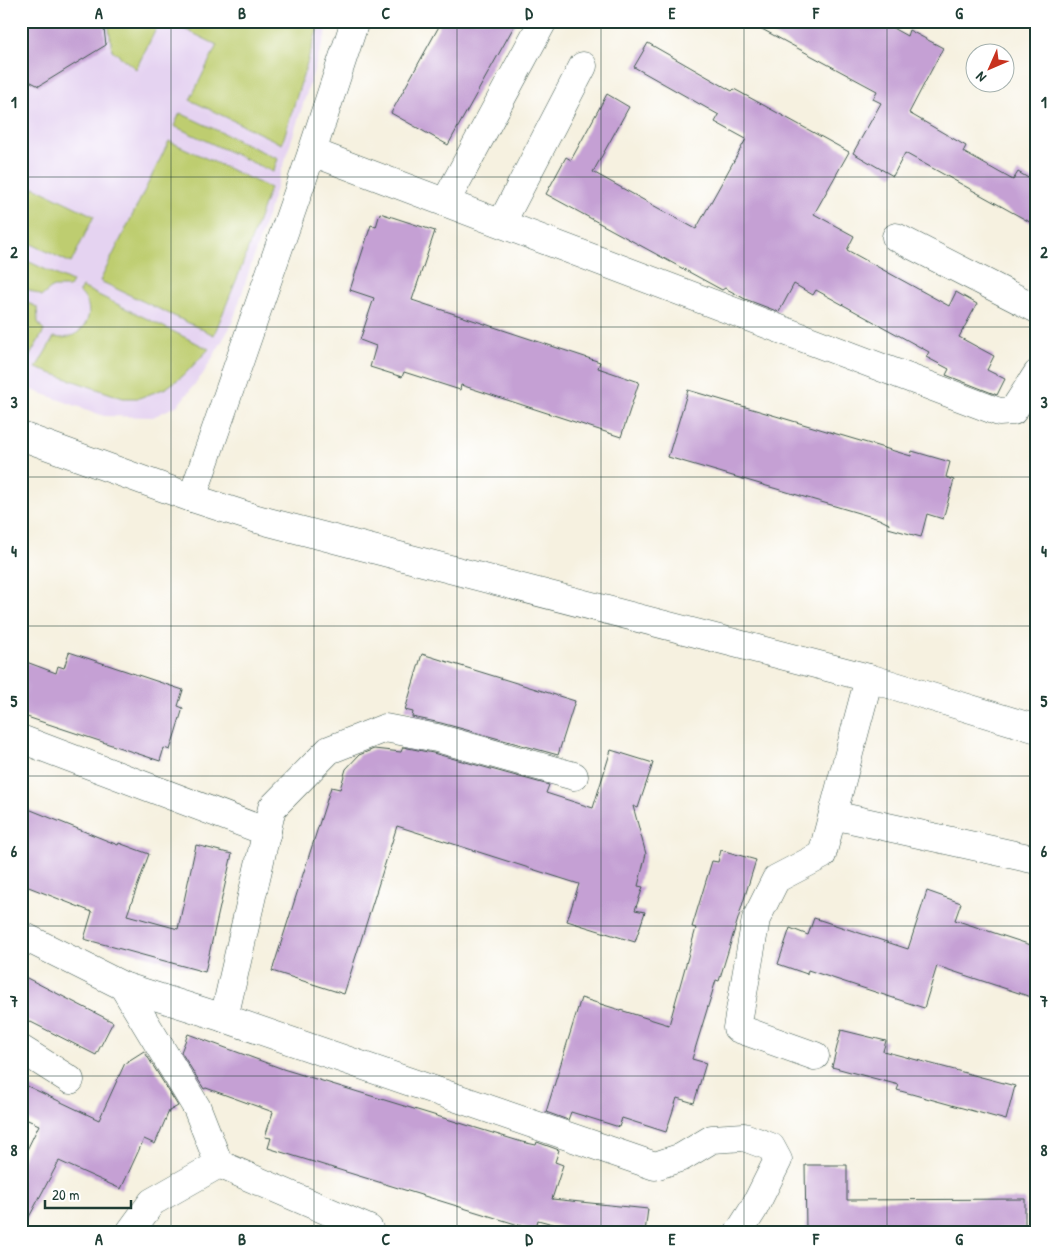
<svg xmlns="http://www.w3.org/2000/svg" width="1058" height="1253" viewBox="0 0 1058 1253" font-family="'Patrick Hand',sans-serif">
  <rect width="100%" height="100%" fill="#fff"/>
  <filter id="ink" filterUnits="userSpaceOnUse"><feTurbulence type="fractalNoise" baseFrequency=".02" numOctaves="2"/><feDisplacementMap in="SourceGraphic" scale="10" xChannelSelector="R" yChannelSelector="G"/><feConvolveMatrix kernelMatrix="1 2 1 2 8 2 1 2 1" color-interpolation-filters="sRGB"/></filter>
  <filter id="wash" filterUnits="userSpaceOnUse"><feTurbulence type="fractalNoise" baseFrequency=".0096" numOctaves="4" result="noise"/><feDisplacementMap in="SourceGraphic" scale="20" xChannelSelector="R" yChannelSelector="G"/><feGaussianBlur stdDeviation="1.12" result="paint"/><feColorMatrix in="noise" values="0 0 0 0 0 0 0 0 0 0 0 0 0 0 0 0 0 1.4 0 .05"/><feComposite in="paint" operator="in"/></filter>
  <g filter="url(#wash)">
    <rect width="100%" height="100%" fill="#f6f1e0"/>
    <!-- built -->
    <path fill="#e5d3f1" d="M21,21H330L232,324L203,374L178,405L153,417L104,416L21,386Z"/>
    <!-- green -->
    <g fill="#becd70" stroke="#6e8552">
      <path d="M108,21H160L136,69L112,50Z"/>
      <path d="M175,21H320L282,144L190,100L217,45L174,24Z"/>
      <path d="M180,113L278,159L273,172L174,126Z"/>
      <path d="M169,141L270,188L240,271L214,335L100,281Z"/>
      <path d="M34,187L94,216L71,263L21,239V212Z"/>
      <path d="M21,258L72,282L69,287H53L42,296L21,286Z"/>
      <path d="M82,287L209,349L183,376L166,388L139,398H123L36,368L54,337C81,344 102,311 79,292Z"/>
      <path d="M21,300L37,307L38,322L44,331L25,364L21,363Z"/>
    </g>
    <g id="blocks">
      <!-- building -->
      <g fill="#c5a0d4">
        <path d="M21,21H103L106,45L39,86L21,77Z"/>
        <path d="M442,21H517L448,145L391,113Z"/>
        <path d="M747,21H880L907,36L909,30L943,48L909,113L966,146L963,152L1013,180L1018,172L1037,183V226L905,153L893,176L853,153L881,103L873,99L877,91Z"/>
        <path d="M648,43L732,91L734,89L849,152L814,214L854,236L847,250L949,306L956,292L977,304L959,337L994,356L987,370L1005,379L997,395L946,375L949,369L926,357L929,352L816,290L813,295L794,284L779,312L745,299L725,288L722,290L546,194L566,157L571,160L607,94L629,107L593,172L696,229L746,139L715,122L719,115L634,67Z"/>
        <path d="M380,213L435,231L412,300L600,362L598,368L639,382L621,437L461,385L460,390L404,372L402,377L370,367L376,346L360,340L374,298L350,290L371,225L376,227Z"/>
        <path d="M688,390L911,456L912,451L950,462L946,477L954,480L943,519L927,514L921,537L888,528L889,524L879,519L668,457Z"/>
        <path d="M69,652L183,690L178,706L183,708L170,750L164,748L160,761L21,715V660L56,673L58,666L64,668Z"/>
        <path d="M422,654L575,701L558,755L441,723L412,717L413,712L405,710Z"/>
        <path d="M403,747L433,753L549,785L546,793L593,808L611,750L653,763L638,808L633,806L646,854L638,886L643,887L635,910L645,912L635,942L567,921L579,884L397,826L344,994L272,971L331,787L340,789L346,769L359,755L374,749L401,752Z"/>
        <path d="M21,806L118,845L119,843L149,854L127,915L178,929L196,845L232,854L205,972L84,939L92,912L21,884Z"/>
        <path d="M721,850L756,860L719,981L716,980L692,1059L706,1063L694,1103L677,1098L666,1132L622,1118L619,1127L571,1112L568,1120L546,1112L581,998L669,1025L696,928L692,927L712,861L718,862Z"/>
        <path d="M927,891L961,903L955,920L1037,947V999L937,966L924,1008L808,970L807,974L778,964L790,928L808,935L814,918L908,949Z"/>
        <path d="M21,975L113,1022L96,1055L21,1017Z"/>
        <path d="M841,1030L886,1041L883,1051L1015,1086L1006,1120L897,1090L899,1085L832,1067Z"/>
        <path d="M188,1034L283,1069L522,1142L536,1145L537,1142L559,1150L555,1162L563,1165L552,1199L648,1209L645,1232H582L538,1220L535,1230L268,1148L271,1138L265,1137L273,1112L206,1088L204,1089L181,1052Z"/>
        <path d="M144,1051L178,1106L169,1111L155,1144L144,1139L121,1189L59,1161L21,1232V1162L39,1125L21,1117V1083L99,1120L125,1063Z"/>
        <path d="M805,1165H847V1200L1025,1199V1228L806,1229Z"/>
      </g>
    </g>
  </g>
  <g filter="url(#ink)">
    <use href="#blocks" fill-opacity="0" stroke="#3f584e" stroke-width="1"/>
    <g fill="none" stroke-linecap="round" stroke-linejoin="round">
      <!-- minor casing -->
      <g stroke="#3f584e" stroke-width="29">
        <g id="minor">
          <path d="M312,152L999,412L1013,411L1037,374"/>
          <path d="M446,201L543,21"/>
          <path d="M502,222L583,66"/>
          <path d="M896,237L1037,309"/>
          <path d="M192,498L312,152L355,21"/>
          <path d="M21,739L267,832"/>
          <path d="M833,815L1037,860"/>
          <path d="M21,935L123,986L224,1018L655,1166L682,1157L712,1139L744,1137L771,1147L778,1160L753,1210L739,1232"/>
          <path d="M123,986L197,1108L219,1164L369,1229"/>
          <path d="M224,1018L272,808L329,750L385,728L437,738L574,776"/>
          <path d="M21,1049L70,1080"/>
          <path d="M815,1056L737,1028L756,919L776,879L822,855L869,678"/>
          <path d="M130,1232L152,1202L219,1164"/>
        </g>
      </g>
      <!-- major casing -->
      <g stroke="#3f584e" stroke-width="29">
        <path id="major" d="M21,436L192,498L257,519L869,678L1037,729"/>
      </g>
      <!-- minor -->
      <use href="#minor" stroke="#fff" stroke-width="28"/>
      <!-- major -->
      <use href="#major" stroke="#fff" stroke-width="28"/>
    </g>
  </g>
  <!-- grid -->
  <path fill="none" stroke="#1f3d34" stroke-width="1" stroke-opacity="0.55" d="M171,21V1232M314,21V1232M457,21V1232M601,21V1232M744,21V1232M887,21V1232M21,177H1037M21,327H1037M21,477H1037M21,626H1037M21,776H1037M21,926H1037M21,1076H1037"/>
  <!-- margin -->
  <rect width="1058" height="1253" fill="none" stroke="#fff" stroke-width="55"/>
  <!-- north arrow -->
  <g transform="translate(990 68) rotate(225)"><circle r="24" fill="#ffffff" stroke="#a5b1ae"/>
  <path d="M0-4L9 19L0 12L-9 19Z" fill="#c8321e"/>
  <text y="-8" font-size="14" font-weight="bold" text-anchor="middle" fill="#1f3d34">N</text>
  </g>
  <!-- scale -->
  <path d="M45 1200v8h86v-8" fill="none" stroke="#1f3d34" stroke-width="2.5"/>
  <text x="52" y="1200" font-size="15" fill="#1f3d34" stroke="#ffffff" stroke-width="4" paint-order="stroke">20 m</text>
  <rect x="28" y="28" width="1002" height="1198" fill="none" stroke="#1f3d34" stroke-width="2"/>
  <g font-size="16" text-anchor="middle" font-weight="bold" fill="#1f3d34">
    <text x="99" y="19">A</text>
    <text x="242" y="19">B</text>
    <text x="386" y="19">C</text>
    <text x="529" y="19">D</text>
    <text x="672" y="19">E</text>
    <text x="816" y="19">F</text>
    <text x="959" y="19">G</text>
    <text x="14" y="108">1</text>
    <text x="1044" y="108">1</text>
    <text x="14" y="258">2</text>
    <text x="1044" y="258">2</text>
    <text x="14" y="408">3</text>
    <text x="1044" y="408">3</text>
    <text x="14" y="557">4</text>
    <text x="1044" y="557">4</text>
    <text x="14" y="707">5</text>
    <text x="1044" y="707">5</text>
    <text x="14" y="857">6</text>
    <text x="1044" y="857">6</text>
    <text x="14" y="1007">7</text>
    <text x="1044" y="1007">7</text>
    <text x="14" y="1156">8</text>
    <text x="1044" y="1156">8</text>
    <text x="99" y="1245">A</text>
    <text x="242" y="1245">B</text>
    <text x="386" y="1245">C</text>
    <text x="529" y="1245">D</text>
    <text x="672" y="1245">E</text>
    <text x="816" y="1245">F</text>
    <text x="959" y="1245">G</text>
  </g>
</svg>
